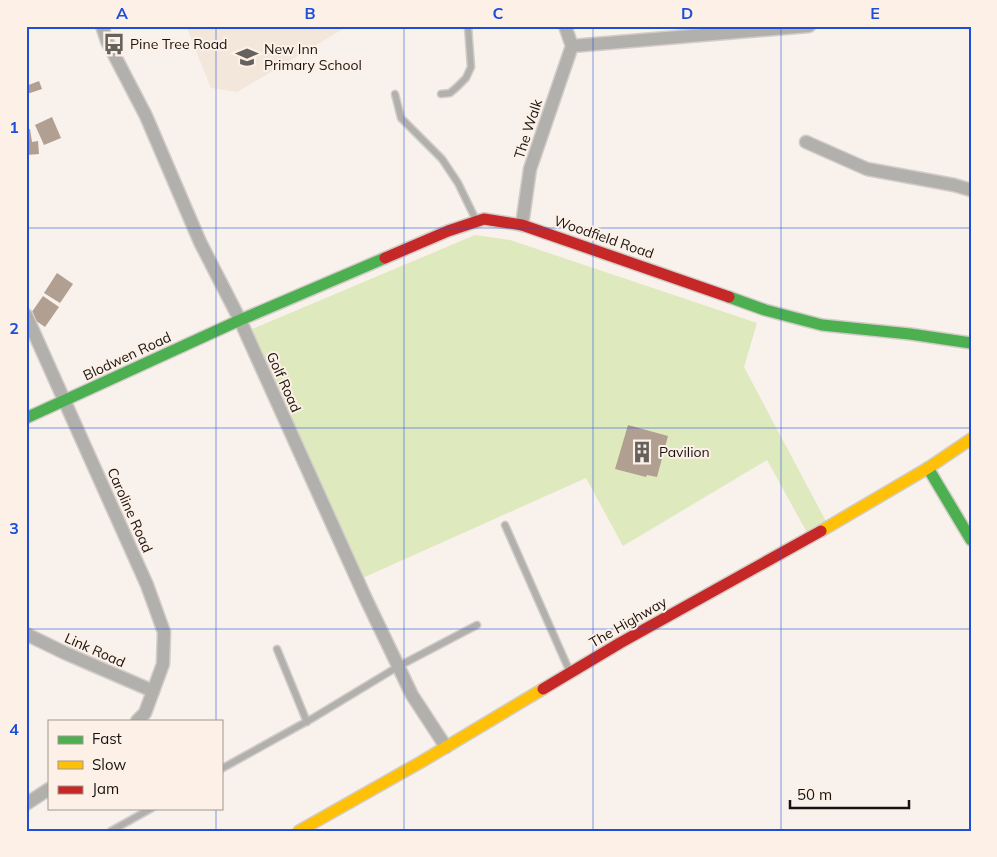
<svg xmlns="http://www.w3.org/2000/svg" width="997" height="857" viewBox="0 0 997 857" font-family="Mulish,sans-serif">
  <rect width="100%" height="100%" fill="#f8f1ec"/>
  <!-- education -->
  <path fill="#f3e7db" d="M186,26H348L237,92L211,88Z"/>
  <!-- green -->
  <path fill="#dfe9be" d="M475,235L510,240L757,323L744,367L829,527L810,538L767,460L623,546L586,478L358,580L245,332Z"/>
  <!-- building -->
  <g fill="#b19f91">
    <path d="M39,81L42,89L27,94L26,86Z"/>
    <path d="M52,117L61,138L44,145L35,125Z"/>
    <path d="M26,129H30L32,142L38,141L39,154L26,155Z"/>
    <path d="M57,273L73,284L60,303L44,293Z"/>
    <path d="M43,296L59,307L45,327L29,316Z"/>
    <path d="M628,425L668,436L657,477L647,475L646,477L615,469Z"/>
  </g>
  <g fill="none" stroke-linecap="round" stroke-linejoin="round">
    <!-- lane casing -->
    <g stroke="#d3cdc9" stroke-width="9">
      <g id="lane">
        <path d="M395,94L401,118L442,159L458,183L476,220"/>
        <path d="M441,94L450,93L457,87L466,78L471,67L468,26"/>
        <path d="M505,525L570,672"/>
        <path d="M277,649L307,722"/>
        <path d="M221,769L313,718L399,666L477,625"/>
        <path d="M111,831L152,808"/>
      </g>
    </g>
    <!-- street casing -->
    <g stroke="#d3cdc9" stroke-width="15">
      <g id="street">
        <path d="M102,26L107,41L146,116L200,242L240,320L366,599L412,695L446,747"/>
        <path d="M565,26L572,46"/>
        <path d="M806,142L867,169L954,185L971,190"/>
        <path d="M522,225L530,169L572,46L809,26"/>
        <path d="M26,315L147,585L164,632L163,664L145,713L137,721"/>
        <path d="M26,634L65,653L153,691"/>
        <path d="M26,804L49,789"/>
      </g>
    </g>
    <!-- fast casing -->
    <g stroke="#d3cdc9" stroke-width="14">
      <g id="fast">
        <path d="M729,297L765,310L822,325L910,334L971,343"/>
        <path d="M26,418L240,320L385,258"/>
        <path d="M928,468L971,540"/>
      </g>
    </g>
    <!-- slow casing -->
    <g stroke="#d3cdc9" stroke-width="14">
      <g id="slow">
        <path d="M821,531L928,468L971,439"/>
        <path d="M299,831L421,762L543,689"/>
      </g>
    </g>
    <!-- jam casing -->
    <g stroke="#d3cdc9" stroke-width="14">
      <g id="jam">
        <path d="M385,258L448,231L484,219L522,225L729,297"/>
        <path d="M543,689L620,643L821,531"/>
      </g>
    </g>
    <!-- lane -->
    <use href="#lane" stroke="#b2b0ad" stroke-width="6"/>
    <!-- street -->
    <use href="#street" stroke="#b2b0ad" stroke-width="12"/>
    <!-- fast -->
    <use href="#fast" stroke="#4caf50" stroke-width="11"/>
    <!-- slow -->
    <use href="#slow" stroke="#ffc107" stroke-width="11"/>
    <!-- jam -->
    <use href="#jam" stroke="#c62828" stroke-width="11"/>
  </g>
  <!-- grid -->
  <path fill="none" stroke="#1d4ed8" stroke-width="1" stroke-opacity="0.55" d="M216,26V721M404,26V831M593,26V831M781,26V831M26,228H971M26,428H971M26,629H971M216,808V831"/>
  <!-- icons -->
  <defs>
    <g id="bus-bare" transform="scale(1.725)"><path d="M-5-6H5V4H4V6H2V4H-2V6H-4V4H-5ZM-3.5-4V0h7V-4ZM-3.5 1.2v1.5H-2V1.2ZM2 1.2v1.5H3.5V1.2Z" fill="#66615c" stroke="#fdf0e7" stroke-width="2.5" paint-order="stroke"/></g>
    <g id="school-bare" transform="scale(1.725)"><path d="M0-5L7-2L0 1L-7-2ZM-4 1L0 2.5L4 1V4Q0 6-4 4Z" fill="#66615c" stroke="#fdf0e7" stroke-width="2.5" paint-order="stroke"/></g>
    <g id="building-bare" transform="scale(1.725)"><path d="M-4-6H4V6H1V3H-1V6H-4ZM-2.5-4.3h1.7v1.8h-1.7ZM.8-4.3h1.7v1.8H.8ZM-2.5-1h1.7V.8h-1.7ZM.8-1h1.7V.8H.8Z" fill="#66615c" stroke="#fdf0e7" stroke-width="2.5" paint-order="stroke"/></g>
  </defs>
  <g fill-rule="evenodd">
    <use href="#bus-bare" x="114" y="44"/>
    <use href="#school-bare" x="247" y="57"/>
    <use href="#building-bare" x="642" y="452"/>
  </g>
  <g text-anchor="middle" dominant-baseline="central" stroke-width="4" stroke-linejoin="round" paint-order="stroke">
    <!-- poi labels -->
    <g font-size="14" fill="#18130f" stroke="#fdf0e7" text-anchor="start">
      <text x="130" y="44">Pine Tree Road</text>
      <text x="264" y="49">New Inn<tspan x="264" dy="16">Primary School</tspan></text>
      <text x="659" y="452">Pavilion</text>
    </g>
    <!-- street labels -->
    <g font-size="14" fill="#18130f" stroke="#fdf0e7">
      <text transform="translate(528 129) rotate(-72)">The Walk</text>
      <text transform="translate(604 237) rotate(19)">Woodfield Road</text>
      <text transform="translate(127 356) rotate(-25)">Blodwen Road</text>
      <text transform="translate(284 382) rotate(66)">Golf Road</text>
      <text transform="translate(130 510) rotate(66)">Caroline Road</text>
      <text transform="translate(628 622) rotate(-30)">The Highway</text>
      <text transform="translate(95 650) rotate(24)">Link Road</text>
    </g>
  </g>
  <!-- border -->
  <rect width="997" height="857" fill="none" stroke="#fdf0e7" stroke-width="55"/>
  <!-- legend -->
  <rect x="48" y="720" width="175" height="90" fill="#fdf0e7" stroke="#a19891"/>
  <rect x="58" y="736" width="25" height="8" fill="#4caf50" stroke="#a19891"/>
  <text x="92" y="744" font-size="15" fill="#18130f">Fast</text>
  <rect x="58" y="761" width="25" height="8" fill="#ffc107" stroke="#a19891"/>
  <text x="92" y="770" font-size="15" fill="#18130f">Slow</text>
  <rect x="58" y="786" width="25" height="8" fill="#c62828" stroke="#a19891"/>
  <text x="92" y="794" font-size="15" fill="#18130f">Jam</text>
  <!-- scale -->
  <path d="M790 800v8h119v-8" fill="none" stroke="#18130f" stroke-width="2.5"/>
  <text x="797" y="800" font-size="15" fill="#18130f" stroke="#fdf0e7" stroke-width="4" paint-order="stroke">50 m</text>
  <rect x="28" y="28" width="942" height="802" fill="none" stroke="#1d4ed8" stroke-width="2"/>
  <g font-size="16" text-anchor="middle" font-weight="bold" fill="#1d4ed8">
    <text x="122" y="19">A</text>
    <text x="310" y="19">B</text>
    <text x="498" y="19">C</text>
    <text x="687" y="19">D</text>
    <text x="875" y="19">E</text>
    <text x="14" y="133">1</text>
    <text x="14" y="334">2</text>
    <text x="14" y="534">3</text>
    <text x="14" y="735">4</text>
  </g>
</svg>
